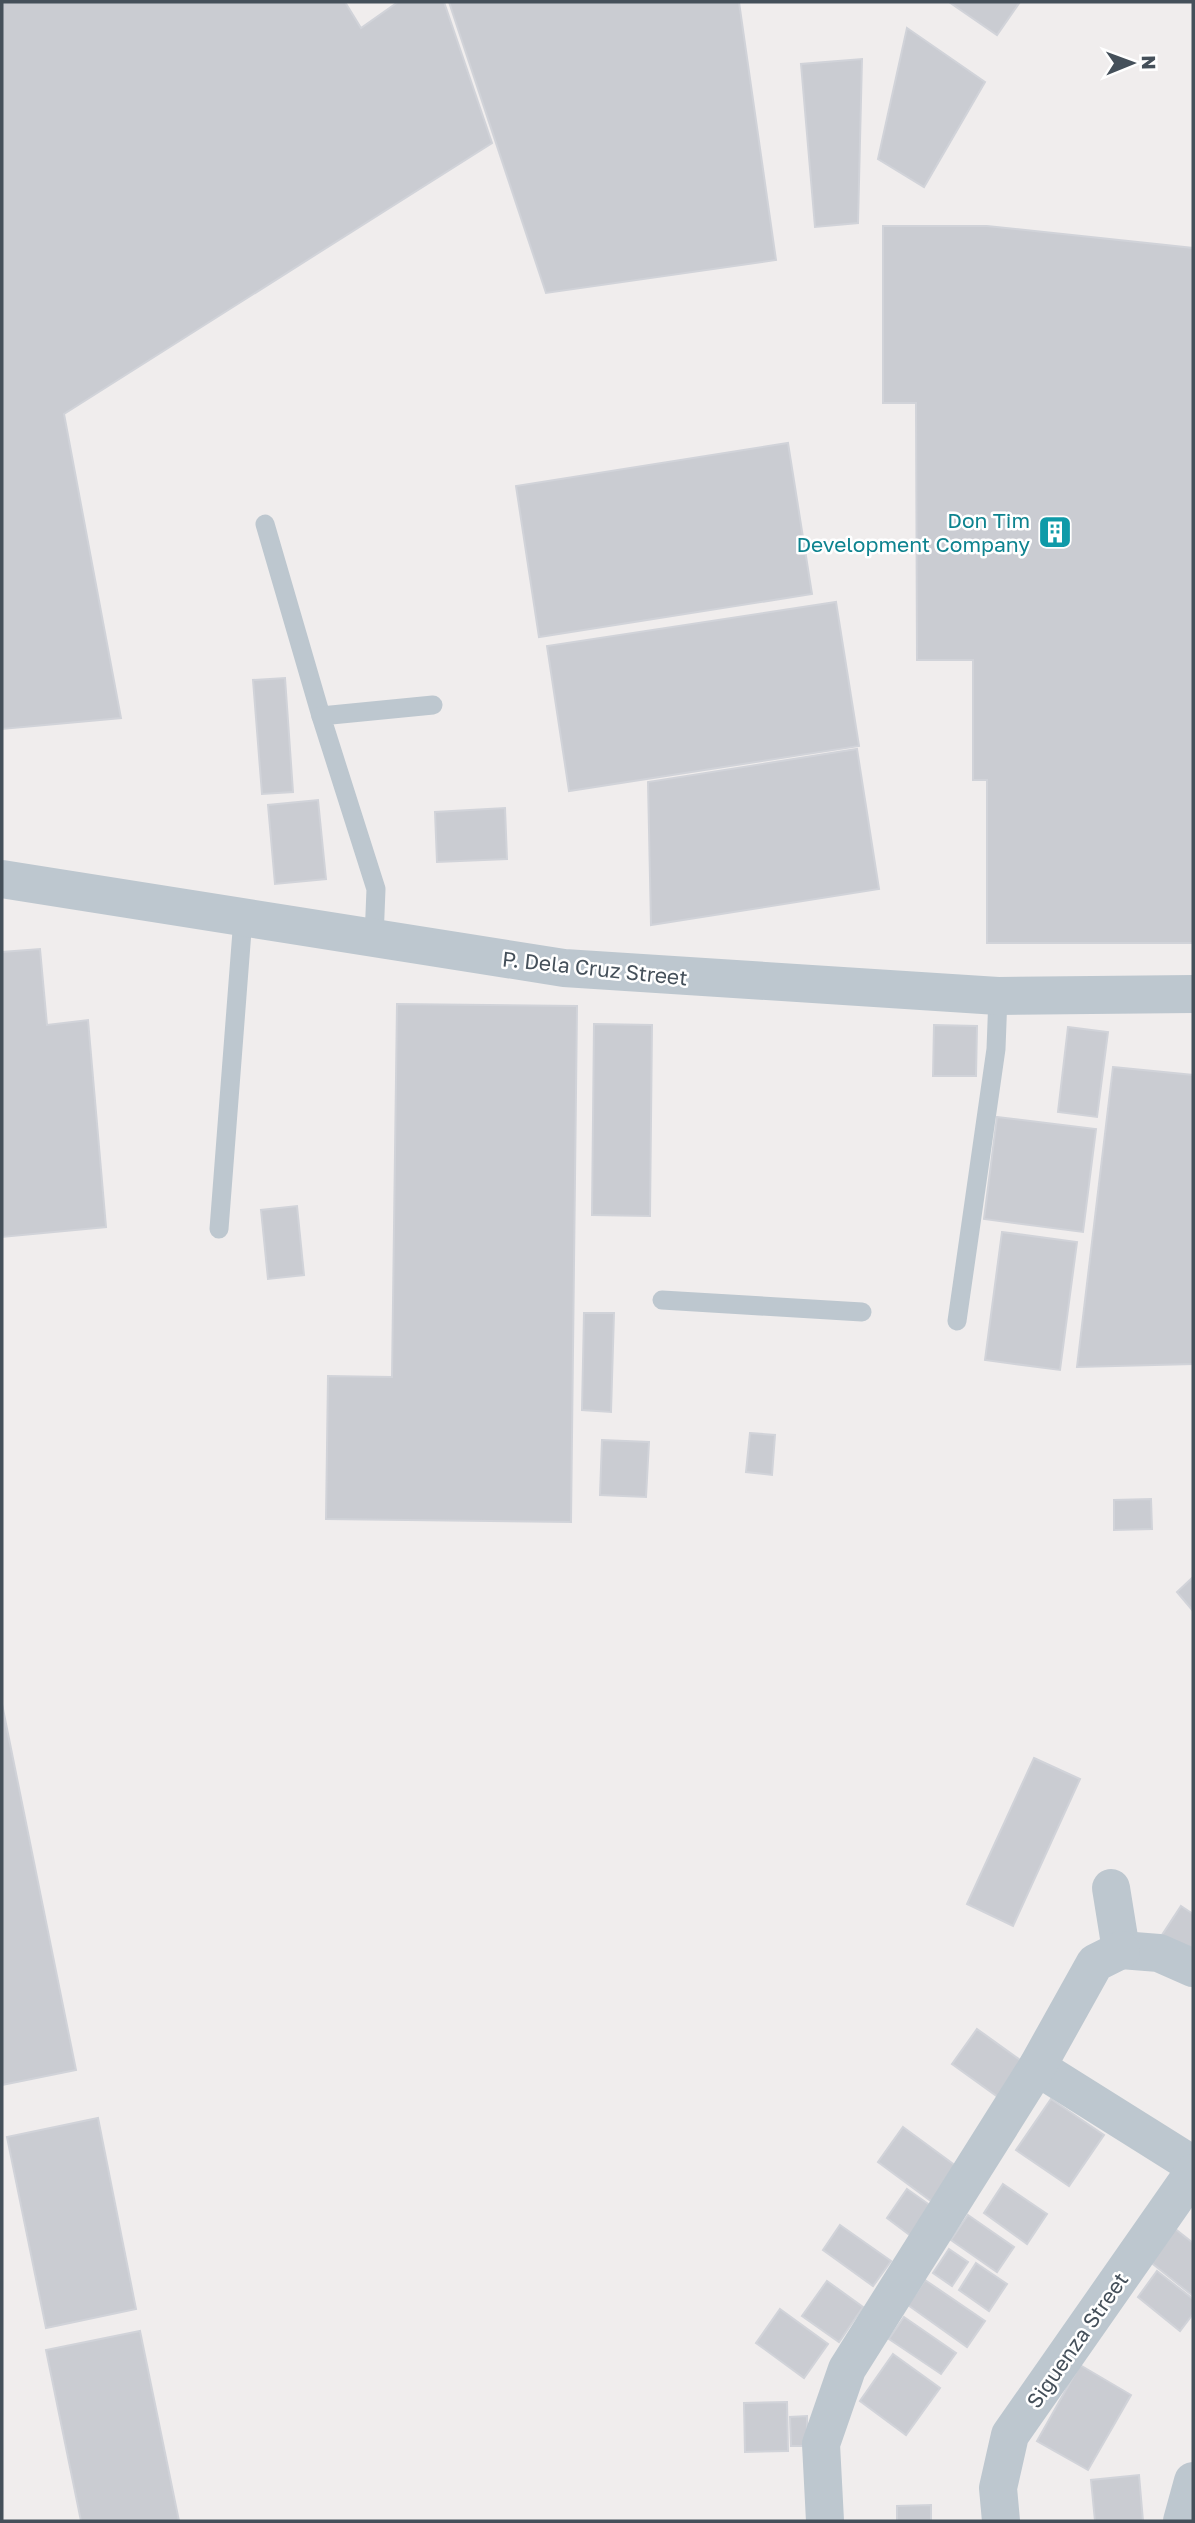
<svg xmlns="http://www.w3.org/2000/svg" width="1195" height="2523" viewBox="0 0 1195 2523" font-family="'Golos Text',sans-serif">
  <rect width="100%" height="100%" fill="#f0eded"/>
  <!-- building -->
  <g fill="#caccd2" stroke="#d1d3d9" stroke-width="2">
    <path d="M2,2H345L361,28L398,2H444L492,143L64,414L121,718L2,729Z"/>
    <path d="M449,2H739L776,260L546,293Z"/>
    <path d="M949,2H1020L997,35Z"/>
    <path d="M907,28L985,82L924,187L878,159Z"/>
    <path d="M862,59L858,223L815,227L801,64Z"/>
    <path d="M883,226H987L1193,248V943H987V780H973V660H917L916,403H883Z"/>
    <path d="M788,443L812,594L539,637L516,486Z"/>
    <path d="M836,602L859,746L569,791L547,646Z"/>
    <path d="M285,678L293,792L262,794L253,680Z"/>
    <path d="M857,749L879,889L651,925L648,782Z"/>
    <path d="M318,800L326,879L275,884L268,805Z"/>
    <path d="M505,808L507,859L437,862L435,812Z"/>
    <path d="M40,949L47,1025L88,1020L106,1227L2,1237V952Z"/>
    <path d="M397,1004L577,1006L571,1522L326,1519L328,1376L392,1377Z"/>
    <path d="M594,1024L652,1025L650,1216L592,1215Z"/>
    <path d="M934,1025L977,1026L976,1076H933Z"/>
    <path d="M1068,1027L1108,1032L1097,1117L1058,1112Z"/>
    <path d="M1113,1067L1193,1075V1364L1077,1367Z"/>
    <path d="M997,1117L1096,1129L1083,1232L984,1219Z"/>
    <path d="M297,1206L304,1275L268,1279L261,1210Z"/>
    <path d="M1002,1232L1077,1242L1060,1370L985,1360Z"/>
    <path d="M584,1313H614L611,1412L582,1410Z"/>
    <path d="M750,1433L775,1435L772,1475L746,1472Z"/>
    <path d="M602,1440L649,1442L646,1497L600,1495Z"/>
    <path d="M1151,1499L1152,1529L1114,1530V1500Z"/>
    <path d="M1193,1577V1611L1177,1592Z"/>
    <path d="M2,1704L76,2070L2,2085Z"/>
    <path d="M1034,1758L1080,1779L1013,1926L967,1904Z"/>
    <path d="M1181,1906L1193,1914V1960L1160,1938Z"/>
    <path d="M977,2029L1023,2062L998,2097L952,2064Z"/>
    <path d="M1051,2099L1104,2135L1069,2186L1016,2150Z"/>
    <path d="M98,2118L136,2309L46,2328L7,2137Z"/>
    <path d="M903,2127L960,2169L935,2204L878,2162Z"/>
    <path d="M1003,2184L1047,2214L1027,2244L984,2213Z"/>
    <path d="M907,2189L931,2206L911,2236L887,2218Z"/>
    <path d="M968,2215L1014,2247L997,2272L951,2240Z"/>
    <path d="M840,2225L891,2261L873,2286L823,2250Z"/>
    <path d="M1174,2228L1193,2243V2296L1148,2260Z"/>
    <path d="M949,2249L968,2262L952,2286L933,2273Z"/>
    <path d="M976,2263L1007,2284L989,2311L959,2290Z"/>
    <path d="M1157,2271L1193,2299V2314L1180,2331L1138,2297Z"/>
    <path d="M925,2280L985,2321L967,2347L908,2305Z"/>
    <path d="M827,2281L863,2307L839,2342L802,2316Z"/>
    <path d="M780,2309L828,2344L804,2378L756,2343Z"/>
    <path d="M904,2317L956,2353L941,2374L889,2339Z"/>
    <path d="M140,2331L179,2521H81L46,2350Z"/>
    <path d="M893,2354L940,2388L906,2435L860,2401Z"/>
    <path d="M1080,2365L1131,2395L1088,2470L1037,2441Z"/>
    <path d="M787,2402L788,2451L745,2452L744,2403Z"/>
    <path d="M807,2416V2446H791L790,2417Z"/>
    <path d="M1139,2475L1143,2521H1095L1091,2480Z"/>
    <path d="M931,2505V2521H897V2506Z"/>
  </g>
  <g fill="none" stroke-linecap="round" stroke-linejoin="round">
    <!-- service -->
    <g stroke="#bdc7cf" stroke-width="19">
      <path d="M265,524L321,716"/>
      <path d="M374,939L376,889L321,716L433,705"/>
      <path d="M219,1229L243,918"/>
      <path d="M662,1300L862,1312"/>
      <path d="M957,1321L996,1049L998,996"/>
    </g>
    <!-- minor -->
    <g stroke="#bdc7cf" stroke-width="38">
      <path d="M2,879L564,968L998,996L1193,994"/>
      <path d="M1111,1888L1121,1950"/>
      <path d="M1121,1950L1159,1953L1193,1968"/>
      <path d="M1037,2067L1193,2165"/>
      <path d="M825,2521L821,2444L847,2369L1037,2067L1095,1963L1121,1950"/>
      <path d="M1001,2521L998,2488L1010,2435L1193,2173"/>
      <path d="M1182,2521L1193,2481"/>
    </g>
  </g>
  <!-- icons -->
  <defs>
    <g id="building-square" transform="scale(1.75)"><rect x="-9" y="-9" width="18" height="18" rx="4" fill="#0f9aa8" stroke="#fff"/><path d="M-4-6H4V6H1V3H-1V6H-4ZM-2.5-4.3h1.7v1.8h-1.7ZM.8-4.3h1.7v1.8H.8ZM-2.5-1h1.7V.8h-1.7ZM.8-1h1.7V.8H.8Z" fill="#fff"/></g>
  </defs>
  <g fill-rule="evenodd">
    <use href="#building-square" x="1055" y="532"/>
  </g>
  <g text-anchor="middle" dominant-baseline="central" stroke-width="5" stroke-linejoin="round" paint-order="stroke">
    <!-- culture labels -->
    <g font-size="21" fill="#0d838f" stroke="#fff" text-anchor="end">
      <text x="1030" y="520">Don Tim<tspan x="1030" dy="24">Development Company</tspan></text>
    </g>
    <!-- street labels -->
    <g font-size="21" fill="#45505a" stroke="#fff">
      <text transform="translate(595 968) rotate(6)">P. Dela Cruz Street</text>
      <text transform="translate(1077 2340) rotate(-55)">Siguenza Street</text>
    </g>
  </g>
  <!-- border -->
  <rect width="1195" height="2523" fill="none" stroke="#45505a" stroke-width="7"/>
  <!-- north arrow -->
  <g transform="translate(1132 63) rotate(89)" stroke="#ffffff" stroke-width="5" paint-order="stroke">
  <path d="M0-5L12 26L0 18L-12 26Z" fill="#45505a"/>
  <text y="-10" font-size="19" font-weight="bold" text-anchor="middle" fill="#45505a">N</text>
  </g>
</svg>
